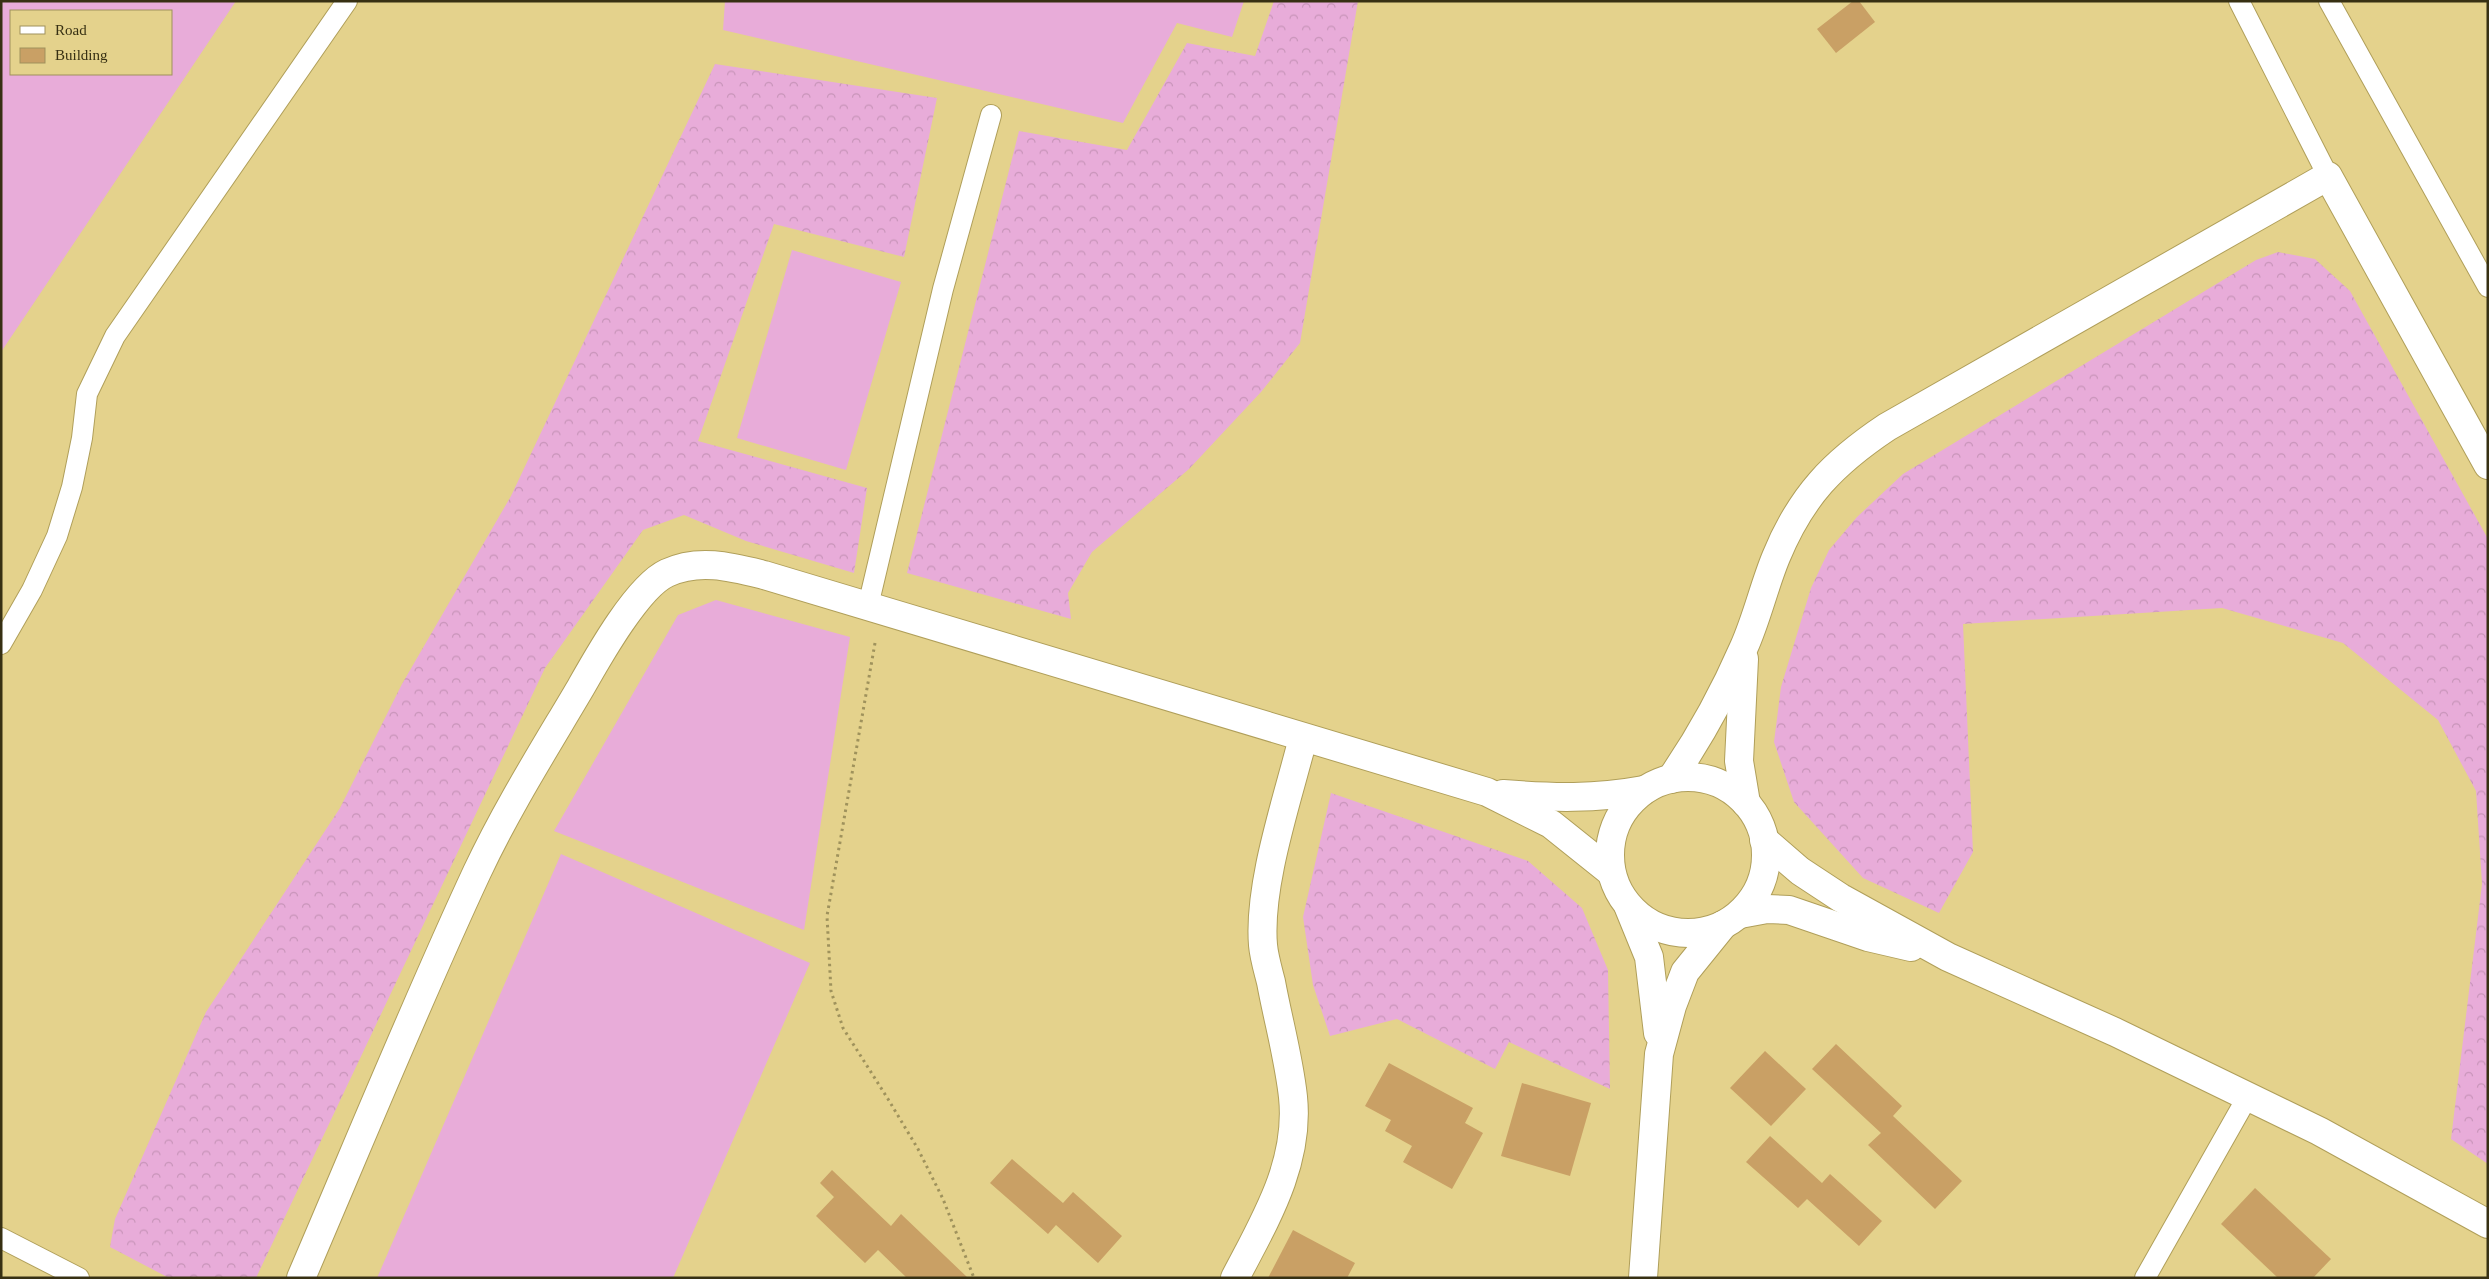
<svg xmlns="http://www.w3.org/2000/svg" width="2489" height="1279" viewBox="0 0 2489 1279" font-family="'Times New Roman',serif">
  <defs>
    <pattern id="forest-crowns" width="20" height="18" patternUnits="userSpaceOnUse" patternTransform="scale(1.25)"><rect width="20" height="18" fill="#e8acd9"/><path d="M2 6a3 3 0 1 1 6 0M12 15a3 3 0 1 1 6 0" fill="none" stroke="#c894b9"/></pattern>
  </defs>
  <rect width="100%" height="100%" fill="#e4d28c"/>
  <!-- grass -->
  <g fill="#e8acd9" fill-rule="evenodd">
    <path d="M1,1H236L1,352ZM11,11H171V74H11Z"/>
    <path d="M725,1H1244L1232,37L1177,23L1123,123L723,30Z"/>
    <path d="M792,250L901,282L846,470L737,438Z"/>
    <path d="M716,600L850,637L804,930L554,831L678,615Z"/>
    <path d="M561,854L810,963L673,1278H377Z"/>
  </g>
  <!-- forest -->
  <g fill="url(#forest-crowns)">
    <path d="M1274,1H1358L1300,343L1261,392L1189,469L1092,552L1068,593L1071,619L907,573L1019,131L1127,150L1187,43L1255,56Z"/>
    <path d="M715,64L937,98L904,257L774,224L698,441L867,488L854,573L746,541L684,515L643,530L545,668L256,1278H169L110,1247L115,1219L206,1012L340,808L402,684L511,496Z"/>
    <path d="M2278,252L2315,259L2350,291L2488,539V1164L2451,1139L2482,884L2476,791L2438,720L2343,643L2222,608L1963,624L1973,852L1939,913L1863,878L1794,802L1774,742L1781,687L1811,588L1829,550L1857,517L1903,474L2256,260Z"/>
    <path d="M1331,793L1528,861L1582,908L1608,970L1610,1089L1509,1042L1495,1069L1397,1019L1330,1036L1313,985L1303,917Z"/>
  </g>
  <!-- building -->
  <g fill="#c9a065">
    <path d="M1853,1H1859L1875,22L1836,53L1817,29Z"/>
    <path d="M1836,1044L1902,1106L1893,1116L1962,1181L1935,1209L1868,1145L1881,1133L1812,1069Z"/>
    <path d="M1765,1051L1806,1089L1771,1126L1730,1088Z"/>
    <path d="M1389,1063L1473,1108L1465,1123L1483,1133L1452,1189L1403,1162L1412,1146L1385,1131L1391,1120L1365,1106Z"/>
    <path d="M1522,1083L1591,1103L1570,1176L1501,1156Z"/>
    <path d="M1770,1136L1822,1183L1830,1174L1882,1221L1859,1246L1807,1199L1798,1208L1746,1162Z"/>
    <path d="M1012,1159L1063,1203L1073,1192L1122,1236L1098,1263L1056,1225L1048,1234L990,1183Z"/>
    <path d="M832,1170L891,1226L901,1214L968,1278H907L878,1250L865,1263L816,1216L834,1197L820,1183Z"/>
    <path d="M2255,1188L2331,1259L2313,1278H2278L2221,1224Z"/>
    <path d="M1293,1230L1355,1263L1347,1278H1268Z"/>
  </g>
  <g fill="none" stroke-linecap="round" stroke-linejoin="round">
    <!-- lane casing -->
    <g stroke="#b09f5a" stroke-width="22">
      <g id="lane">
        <path d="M2239,1L2328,176"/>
        <path d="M2329,1L2488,287"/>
        <path d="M868,606L943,289L991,115"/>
        <path d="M1,644L32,590L57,536L72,487L82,438L87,394L115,336L347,1"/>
        <path d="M1,1238L79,1278"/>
        <path d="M2145,1278L2248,1096"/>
      </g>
    </g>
    <!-- street casing -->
    <g stroke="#b09f5a" stroke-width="30">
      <g id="street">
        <path d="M1744,659L1739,761L1746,803"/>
        <circle cx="1688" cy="855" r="78"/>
        <path d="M1671,779C1700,737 1724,693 1744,647C1757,618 1764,586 1776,557C1801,496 1833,463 1887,427L2328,176L2488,465"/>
        <path d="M1503,794C1553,798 1595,799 1644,790"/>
        <path d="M1764,840L1800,871L1841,898L1948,957L2115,1032L2319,1131L2488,1224"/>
        <path d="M1629,908L1649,957L1658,1033"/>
        <path d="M1740,914L1767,909L1789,910L1868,937L1911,947"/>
        <path d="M301,1278C359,1143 415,1005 477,872C507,808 545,748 581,687C598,657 637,587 667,573C699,558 732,567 764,575L1487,792L1551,824L1611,872"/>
        <path d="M1235,1278C1264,1222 1300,1164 1293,1097C1289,1059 1278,1020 1271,982C1268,970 1264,957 1263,945C1258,884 1288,798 1303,738"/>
        <path d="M1643,1278L1659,1054L1672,1006L1685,972L1723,925"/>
      </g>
    </g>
    <!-- path -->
    <path stroke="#9f925c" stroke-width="3" stroke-dasharray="2.5 4" stroke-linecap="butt" d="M875,643L827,916L831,991L843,1028L888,1099L918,1149L943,1199L974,1278"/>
    <!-- lane -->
    <use href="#lane" stroke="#fff" stroke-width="20"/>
    <!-- street -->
    <use href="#street" stroke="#fff" stroke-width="28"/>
  </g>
  <!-- border -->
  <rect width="2489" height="1279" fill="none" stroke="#373013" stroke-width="5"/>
  <!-- legend -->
  <rect x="10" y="10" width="162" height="65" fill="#e4d28c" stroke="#9f915c"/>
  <rect x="20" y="26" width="25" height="8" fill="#ffffff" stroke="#9f915c"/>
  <text x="55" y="35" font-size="15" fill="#373013">Road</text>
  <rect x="20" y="48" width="25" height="15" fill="#c9a065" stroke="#9f915c"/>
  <text x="55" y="60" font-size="15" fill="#373013">Building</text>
</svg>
